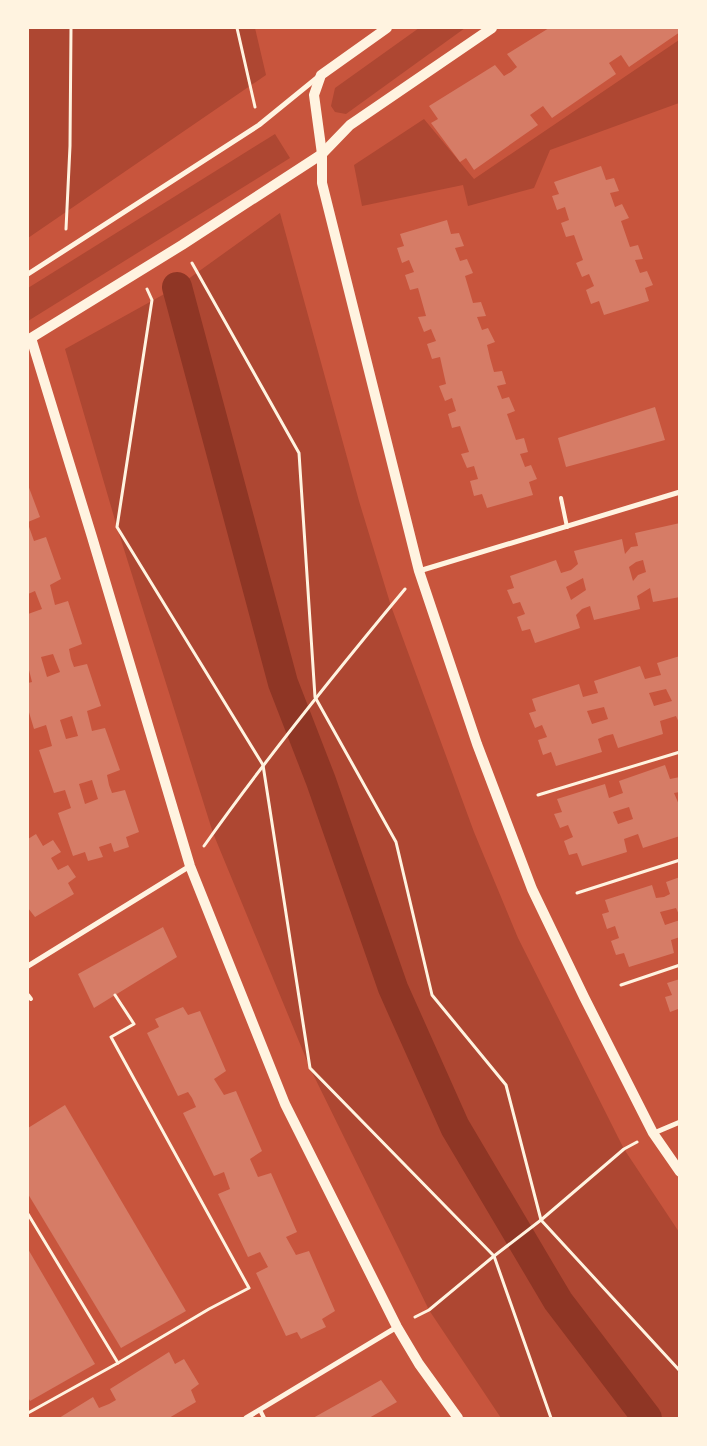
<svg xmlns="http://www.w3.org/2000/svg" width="707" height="1446" viewBox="0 0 707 1446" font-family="'IBM Plex Sans',sans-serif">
  <rect width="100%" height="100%" fill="#c8553d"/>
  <!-- green -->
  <g fill="#ae4732">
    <path d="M28,28H255L266,75L28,238Z"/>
    <path d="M419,28H465L346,114L335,112L331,106L335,88Z"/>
    <path d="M679,40V103L550,150L534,188L468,206L463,185L362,206L354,165L424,119L474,179Z"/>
    <path d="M275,134L290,158L28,321V288Z"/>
    <path d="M280,213L359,501L391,606L474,832L518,938L624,1149L679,1232V1418H501L429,1310L310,1068L213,833L117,527L65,349L177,287Z"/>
  </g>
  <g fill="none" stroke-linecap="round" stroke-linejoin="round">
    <!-- canal -->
    <path stroke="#8f3625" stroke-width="30" d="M177,287L283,683L321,781L393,988L455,1127L558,1301L647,1418"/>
  </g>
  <!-- building -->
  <g fill="#d67c66" fill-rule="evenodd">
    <path d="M549,28H680V32L629,67L621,55L609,63L616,74L552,118L543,106L530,115L538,125L474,170L466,158L460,162L431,123L438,119L429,106L495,65L504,76L511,72L517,67L507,54Z"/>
    <path d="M601,166L606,180L614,178L619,191L610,193L615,207L622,204L629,218L621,221L630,247L638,245L643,259L635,260L640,273L647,271L653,285L645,288L649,301L604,315L599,301L591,304L586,290L594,286L589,274L582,277L576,263L583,260L574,235L566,237L561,223L569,220L565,207L557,210L552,196L559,194L554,182Z"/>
    <path d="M447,220L451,234L459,233L464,246L455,248L460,261L467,259L473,273L465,276L473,303L481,302L486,316L477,317L482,330L488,328L495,342L487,345L490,358L494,372L502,371L506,384L497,386L502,399L509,397L515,411L507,414L516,440L524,438L528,452L520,454L525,467L531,465L537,479L529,482L533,495L487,508L482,494L474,496L470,481L478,479L474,466L467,468L461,454L469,452L460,426L452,428L448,414L456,411L452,398L445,401L439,386L446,384L440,357L432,359L427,344L436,341L431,329L424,332L418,317L426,316L418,288L410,290L405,275L414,272L409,260L402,263L397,248L404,246L400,234Z"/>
    <path d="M655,407L665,440L566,467L558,438Z"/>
    <path d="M28,485L40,517L28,522Z"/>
    <path d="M680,523V597L653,602L650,588L637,596L640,609L594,620L590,606L582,609L576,615L580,628L535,643L530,629L522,631L517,617L525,614L520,602L513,604L507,590L514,588L510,576L556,560L561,573L571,570L578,564L574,551L622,539L625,554L631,547L638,546L635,533ZM643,560L646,572L638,575L633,581L629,567L636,562ZM583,578L586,590L571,600L566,587Z"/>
    <path d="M28,524L34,541L46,537L61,579L50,585L55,605L68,601L82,644L69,649L71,659L74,667L87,664L101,706L87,711L92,731L105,728L120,770L107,775L109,785L112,793L125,790L139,832L126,837L129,847L114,852L111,843L99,847L103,857L88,861L85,852L73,856L58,813L71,808L65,790L54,793L39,750L52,746L49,735L46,725L34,729L28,709V683L32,682L28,666V614L42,609L35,591L28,594ZM53,654L60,672L47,677L41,657ZM72,716L78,736L66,739L60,720ZM92,780L98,799L85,804L79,784Z"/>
    <path d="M680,656V725L676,716L660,721L663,734L618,748L613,734L605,736L598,739L602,752L556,766L551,752L543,755L538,740L547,737L542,725L535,728L529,713L536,711L532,699L579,684L583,697L598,693L594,681L640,666L645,679L661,675L657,663ZM666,689L672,701L654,706L649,693ZM604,707L608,719L592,724L587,711Z"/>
    <path d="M665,765L670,779L680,777V792L674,793L680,807V836L643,848L638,834L624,839L627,852L582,866L577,853L569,855L564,841L573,837L568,825L560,828L554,814L562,812L557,799L605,784L609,798L623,793L619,781ZM629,807L633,819L618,824L613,812Z"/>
    <path d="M36,834L43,846L53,840L61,852L51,858L58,870L68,865L76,877L68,883L74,894L35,917L28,908V839Z"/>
    <path d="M680,877V917L676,908L660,912L665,925L680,920V937L671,940L674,953L629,967L624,953L616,955L611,941L619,938L615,926L607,929L602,914L609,912L605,900L652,885L656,898L664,897L670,894L666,882Z"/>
    <path d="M163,927L177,957L94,1008L78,974Z"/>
    <path d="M680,979V1013H679L678,1009L670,1012L665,997L672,995L667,983Z"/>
    <path d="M183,1007L188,1015L200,1011L226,1071L214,1079L224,1095L236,1091L262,1151L250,1159L258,1177L271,1173L297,1232L286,1237L296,1255L309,1251L335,1311L322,1319L326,1327L301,1339L297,1332L286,1336L256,1273L268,1267L260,1252L248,1257L218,1194L230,1189L224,1172L214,1176L183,1113L196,1107L192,1098L188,1092L178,1096L147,1033L159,1027L155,1019Z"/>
    <path d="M65,1105L186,1311L121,1348L28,1194V1128Z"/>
    <path d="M28,1249L95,1364L30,1401L28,1397Z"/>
    <path d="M169,1352L175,1364L184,1359L199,1384L191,1390L196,1402L169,1418H59L93,1397L99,1408L109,1404L116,1400L110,1389Z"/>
    <path d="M381,1380L397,1402L369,1418H313Z"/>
  </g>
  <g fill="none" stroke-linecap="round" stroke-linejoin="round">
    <!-- path -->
    <g stroke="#fff3e0" stroke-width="3">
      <path d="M237,28L255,107"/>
      <path d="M66,229L70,146L71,28"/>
      <path d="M192,263L299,453L315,697L396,842L432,995L506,1085L541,1220L680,1371"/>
      <path d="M147,289L152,300L117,527L263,765L310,1068L494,1256L551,1418"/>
      <path d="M538,795L680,752"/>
      <path d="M204,846C267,757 335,673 405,589"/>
      <path d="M577,893L680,860"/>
      <path d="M621,985L680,965"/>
      <path d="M28,1214L118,1363"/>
      <path d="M415,1317L429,1310L494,1256L541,1220L624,1149L637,1142"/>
      <path d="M28,1413L118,1363L209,1309L249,1288L111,1037L134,1024L115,995"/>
    </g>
    <!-- service -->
    <g stroke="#fff3e0" stroke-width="4">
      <path d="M561,498L567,527"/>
      <path d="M28,995L31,999"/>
      <path d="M260,1410L264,1418"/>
    </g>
    <!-- minor -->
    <g stroke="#fff3e0" stroke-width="5">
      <path d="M28,274L259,125L318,77"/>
      <path d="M419,571L680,492"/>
      <path d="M28,966L190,866"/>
      <path d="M654,1133L680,1122"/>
      <path d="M246,1418L397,1327"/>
    </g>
    <!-- secondary -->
    <g stroke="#fff3e0" stroke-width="10">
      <path d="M387,28L321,75L314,95L322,154V183L419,571L477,744L532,889L584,997L653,1133L680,1172"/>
      <path d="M458,1418L419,1364L397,1327L285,1104L190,866L92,537L31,338L182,245L322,154L350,125L492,28"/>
    </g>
  </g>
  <!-- border -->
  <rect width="707" height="1446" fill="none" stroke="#fff3e0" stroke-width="58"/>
</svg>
